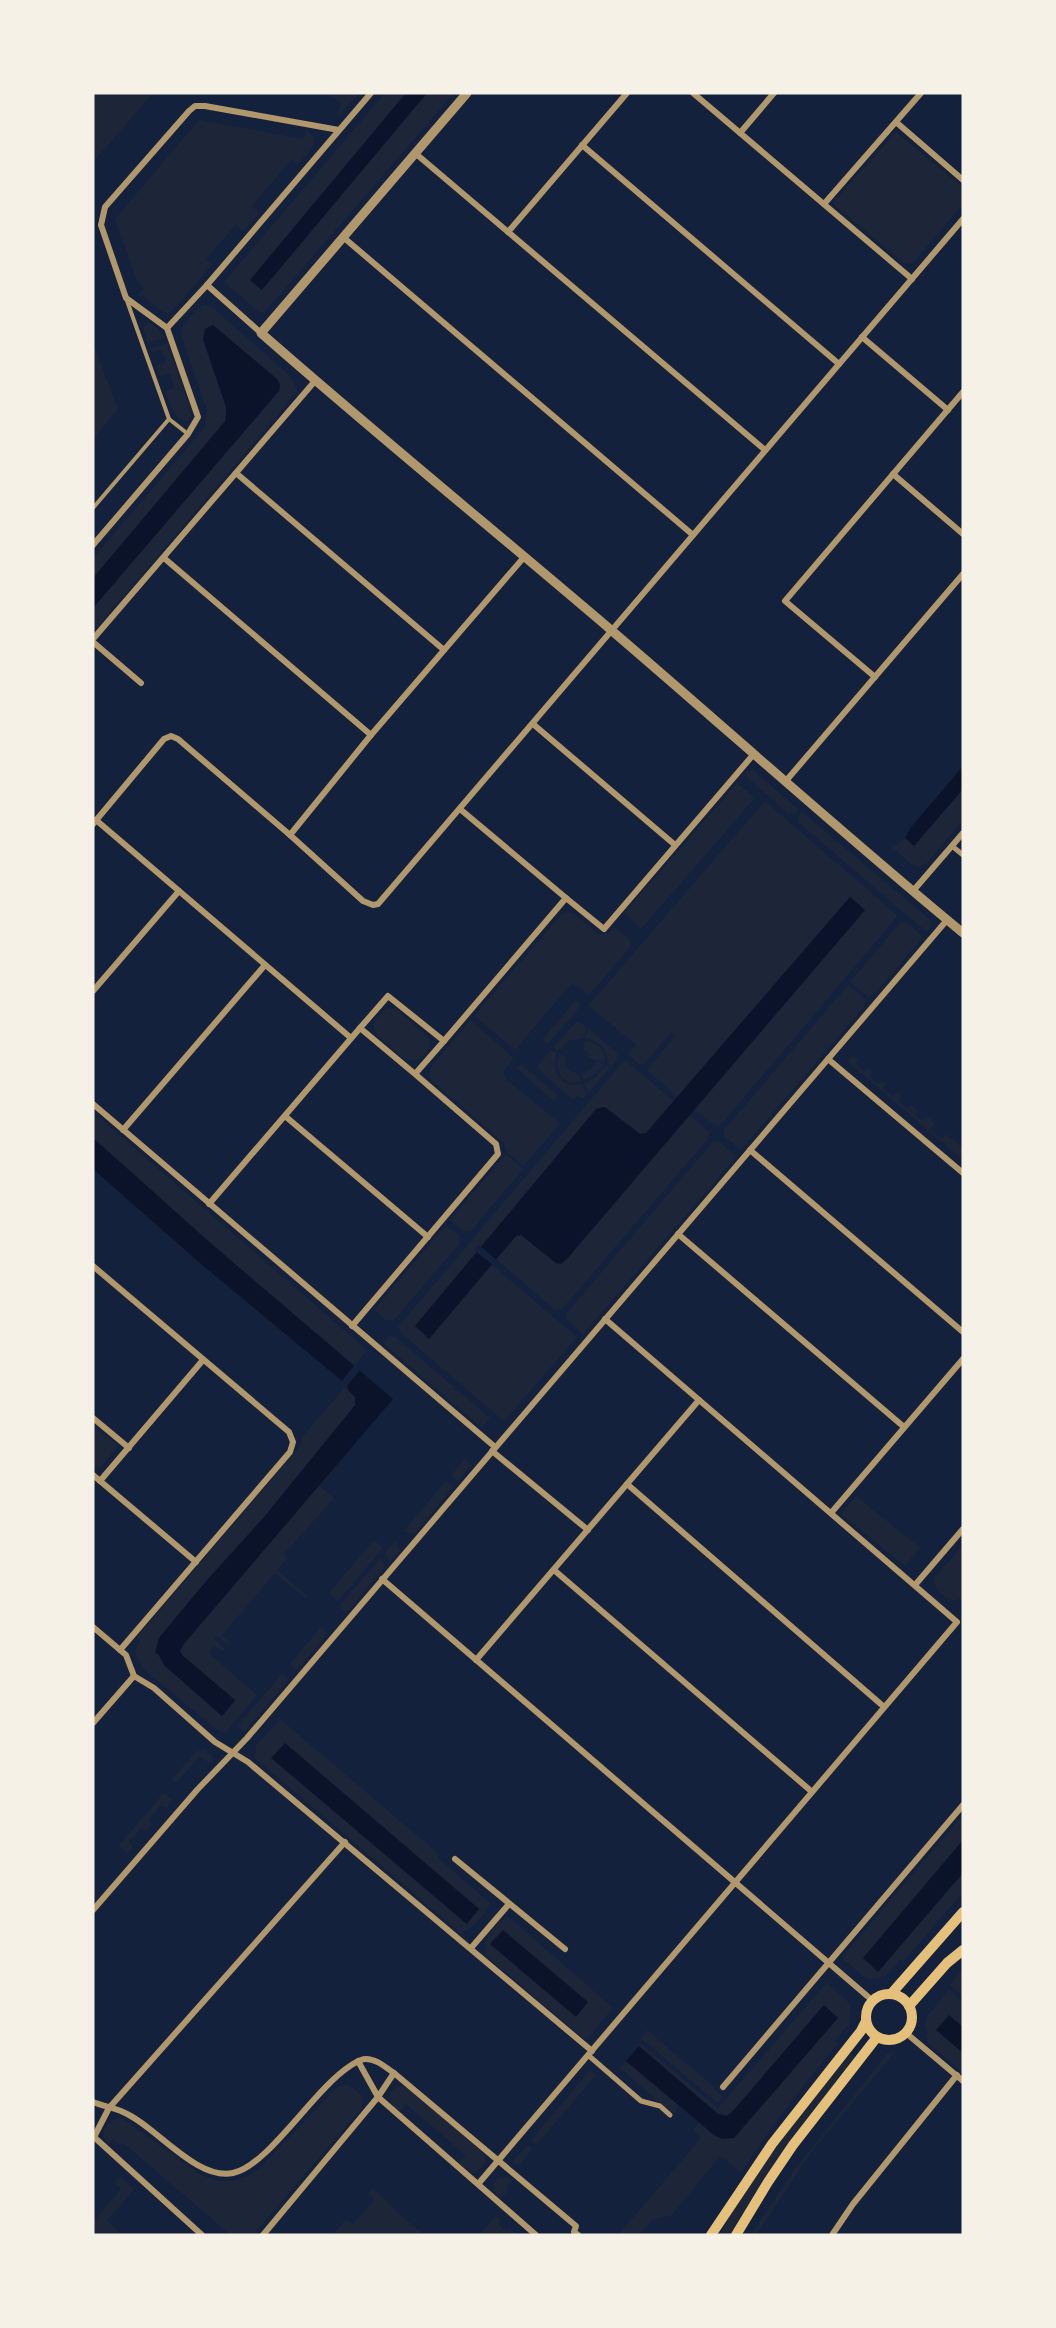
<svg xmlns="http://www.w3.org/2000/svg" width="1056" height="2328" viewBox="0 0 1056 2328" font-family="Montserrat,sans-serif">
  <rect width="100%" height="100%" fill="#14213d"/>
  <!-- green -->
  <g fill="#1d2539" fill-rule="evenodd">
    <path d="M93,93H153L93,162Z"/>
    <path d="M325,93H360L337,117L341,103Z"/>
    <path d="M385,93H406L250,280L261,290L427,93H454L277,298L264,312H259L224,282Z"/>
    <path d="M199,120L304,139L306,129H308V132C324,141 305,156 297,165L291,160L252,206L259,213L244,231L236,225L206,259L212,265L173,310L167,313L161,311L142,295L140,297L138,295L144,288L137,281L115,219Z"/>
    <path d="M896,132L963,187V204L912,264L903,263L834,204L835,200Z"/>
    <path d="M204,305L211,306L289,375L298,391L93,632V608L280,388L279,382L214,326H208L203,339L226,407L225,422L93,578V558L205,427L207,410L181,334C183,323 194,310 204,305Z"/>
    <path d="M148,322L153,324L165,337L148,343L143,328Z"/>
    <path d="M167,343L191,411V417L186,421L181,420L174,413L165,392L174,387L170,374L160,376L157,366L166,362L161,350L152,352L150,349Z"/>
    <path d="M93,344L118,409L93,439Z"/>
    <path d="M752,769L798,809L796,813L789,814L744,775Z"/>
    <path d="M737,783L753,796V800L641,929L624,913Z"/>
    <path d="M963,789V820L927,863L919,867L911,864L893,848L905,838L914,846Z"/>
    <path d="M763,803H767L896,914V918L719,1127L693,1110L865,910L850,897L677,1097L648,1071L649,1067L676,1035L671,1032L644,1064L640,1065L628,1054L636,1044L588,1006Z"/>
    <path d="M802,812L929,919L931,925L927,932L799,823L798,817Z"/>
    <path d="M566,912L573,913L599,934L608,933L614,927L630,940L631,946L589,995L572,983L515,1050L474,1016L559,917Z"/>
    <path d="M906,922L923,937L876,992L869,997L850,982L900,923Z"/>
    <path d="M848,985L866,1000L863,1008L741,1150L724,1136V1130Z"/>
    <path d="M576,1000L581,1005L547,1045L542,1040Z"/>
    <path d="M387,1008L396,1009L429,1038C431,1046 429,1050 424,1056C409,1072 388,1043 376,1034L374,1028V1020Z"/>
    <path d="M470,1020L514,1058L503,1072L505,1078L560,1124L523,1166L506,1152L504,1143L431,1080L429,1073L431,1067Z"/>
    <path d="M576,1022H580L587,1028L583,1038L568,1041L558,1051L553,1048Z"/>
    <path d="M589,1029L617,1053V1060L611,1066L607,1063C609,1048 599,1041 585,1038Z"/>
    <path d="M585,1040C596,1043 606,1048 605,1062L589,1058L588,1052L583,1050Z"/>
    <path d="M551,1050L557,1053C550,1071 561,1089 582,1084L587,1095L583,1098L578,1096L572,1099L538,1069L539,1064Z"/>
    <path d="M559,1054L566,1057L565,1064L570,1071L579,1074L581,1082L570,1083L561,1077L557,1066Z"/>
    <path d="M852,1055L858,1060L855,1064L864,1072L867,1068L872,1072L869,1076L878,1084L881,1080L886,1084L883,1089L893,1097L897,1094L901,1097L898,1101L907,1109L911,1105L918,1111L915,1115L921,1121L926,1116L935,1123L930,1129L942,1139L946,1134L963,1148V1160L848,1062Z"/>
    <path d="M596,1061L604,1064L598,1072L583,1081L582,1074L592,1068Z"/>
    <path d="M627,1062L674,1101L644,1135L640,1134L605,1107L429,1338L491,1264L577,1337L504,1421L401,1333L398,1327L622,1063Z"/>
    <path d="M521,1064L558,1096L554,1101L517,1069Z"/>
    <path d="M606,1065L610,1068L588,1093L584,1083L597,1076Z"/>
    <path d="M93,1112L367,1350L355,1366L215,1247L93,1138Z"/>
    <path d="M689,1115L709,1132L707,1140L562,1309L555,1310L496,1259L516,1236L521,1235L556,1263L561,1264Z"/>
    <path d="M718,1141L737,1156L583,1334L567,1320L566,1314L713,1142Z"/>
    <path d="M506,1154L523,1169L471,1231H463L450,1220Z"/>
    <path d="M446,1225L459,1236L460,1243L394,1320H386L374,1310Z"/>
    <path d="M389,1336L395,1337L454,1387L453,1389L456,1392L458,1390L490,1418L482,1428L383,1343Z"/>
    <path d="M347,1385L348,1390L354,1395L356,1405L265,1516L208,1579L159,1638L157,1651L165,1666L223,1716L235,1700L182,1655L180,1650L183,1644L319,1485L334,1498L284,1554L287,1558L277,1570L307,1596L305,1598L275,1573L222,1635L230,1642L228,1645L217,1636L214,1639L225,1649L222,1651L214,1645L209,1653L257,1695L226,1732H220L143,1669L135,1651L140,1640L137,1637L302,1444L301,1438Z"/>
    <path d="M93,1425L118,1446L102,1466L97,1468L93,1465Z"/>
    <path d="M465,1459L472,1465L458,1481L451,1475Z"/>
    <path d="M446,1481L453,1487L415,1533L403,1532Z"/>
    <path d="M856,1496L920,1548L905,1566L841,1514Z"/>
    <path d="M374,1540L383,1548L338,1601L329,1593Z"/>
    <path d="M396,1540L399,1551L390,1562L385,1552Z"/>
    <path d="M963,1545V1598L951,1601C942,1594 932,1589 935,1577Z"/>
    <path d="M381,1558L385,1567L346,1613L339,1606Z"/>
    <path d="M321,1627L328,1633L297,1670L290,1664Z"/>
    <path d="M282,1674L289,1680L244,1732L237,1726Z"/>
    <path d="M281,1716L280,1719L439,1854L437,1857L490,1903C487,1913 474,1928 464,1930L463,1934L460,1933L254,1757L256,1753V1745L280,1720L278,1719ZM285,1743L479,1909L466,1924L272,1758Z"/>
    <path d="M204,1749L212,1756L213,1761L209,1763L200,1756L176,1783L172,1779L198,1750L201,1753Z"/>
    <path d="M164,1793L172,1800L166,1808L161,1805L149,1820L152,1824L146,1831L141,1828L129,1842L133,1847L127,1853L119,1845Z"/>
    <path d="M963,1815V1840L863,1958L963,1873V1892L904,1961L901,1959C891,1971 883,1982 866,1978L843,1959L846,1952Z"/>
    <path d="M506,1917L510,1918L613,2008L587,2039L582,2037L484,1954L486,1952C480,1940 496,1924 506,1917Z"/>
    <path d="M963,1969V1996L950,1985Z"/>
    <path d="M827,1982L850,2004V2022L835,2041L838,2043L792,2100L741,2172L720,2156L672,2215L652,2220L639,2235H618L701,2138L693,2130L699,2123L718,2138L823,2006L733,2111L725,2116L718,2114L639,2046L641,2044L718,2108Z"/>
    <path d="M949,1990L963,2002V2027L949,2015L937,2030L963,2053V2073L928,2043L926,2036L928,2033L925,2027L928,2015Z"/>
    <path d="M647,2030L715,2088V2090L723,2097L717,2103L641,2038Z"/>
    <path d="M895,2052L812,2151L756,2235H751L795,2169L887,2054Z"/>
    <path d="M850,2053L856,2057L746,2208L730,2235H720L738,2199L795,2120Z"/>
    <path d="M626,2061L679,2106L673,2114L620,2068Z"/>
    <path d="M590,2070L596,2075L538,2143H533V2138Z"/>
    <path d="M348,2084L363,2096L361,2109L253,2235H227L228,2233L123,2143L120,2145L113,2139L108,2144L103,2136C104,2125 112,2117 123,2119L201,2175L219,2181H232L246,2177L258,2170L336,2088Z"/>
    <path d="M401,2086L408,2088L483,2152L486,2160L483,2167L475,2172L466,2169L459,2163L466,2155L406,2104L399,2112C389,2103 384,2090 401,2086Z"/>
    <path d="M528,2145L531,2147L530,2152L520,2164L514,2165V2159Z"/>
    <path d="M121,2177L134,2189L107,2221L123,2235H93V2222L121,2189L114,2182Z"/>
    <path d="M507,2177L512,2180L506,2188L508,2190L501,2199L494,2191L493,2184L498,2178Z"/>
    <path d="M373,2188L401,2216L425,2235H333L346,2219L353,2224L375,2200L368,2194Z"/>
    <path d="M496,2216L501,2220L498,2224L507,2231L509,2228L518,2235H479Z"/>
  </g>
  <!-- water -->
  <g fill="#0b132b">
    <path d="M406,93H427L262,290L250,280Z"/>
    <path d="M213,325L277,379L280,385L279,391L93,608V578L226,420V407L203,339L205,329Z"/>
    <path d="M963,766V789L914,846L905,838L911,827Z"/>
    <path d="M850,897L865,910L566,1260L561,1264L556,1263L521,1235L516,1236L429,1339L415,1326L596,1109L605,1107L640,1134L646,1133Z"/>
    <path d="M93,1138L215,1247L393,1399L183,1645L180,1651L182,1655L235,1700L222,1716L165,1666L158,1654L155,1653L159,1638L163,1633L208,1579L265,1516L355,1405V1397L348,1390L347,1385L201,1264L93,1169Z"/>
    <path d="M285,1743L479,1909L467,1924L271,1758Z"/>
    <path d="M963,1840V1873L878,1972L863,1958Z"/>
    <path d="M503,1930L588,2002L576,2017L490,1944Z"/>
    <path d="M824,2005L838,2018L734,2138L722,2139L714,2135L626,2061L639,2046L718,2114L727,2116L733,2111Z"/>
    <path d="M949,2015L963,2027V2053L936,2030Z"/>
  </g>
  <!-- pier -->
  <g fill="#14213d">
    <path d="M479,1245L498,1261L494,1266L474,1250Z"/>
    <path d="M356,1363L362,1368L345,1388L340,1383Z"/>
  </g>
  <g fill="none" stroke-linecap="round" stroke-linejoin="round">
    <!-- service -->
    <g stroke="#b1986c" stroke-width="4">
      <path d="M126,298L169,419L188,434"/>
      <path d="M93,508L169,419"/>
    </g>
    <!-- pedestrian -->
    <g stroke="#b1986c" stroke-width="5">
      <path d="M952,846L963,855"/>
      <path d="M588,2055L641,2101L660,2106L670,2115"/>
    </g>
    <!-- minor -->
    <g stroke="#b1986c" stroke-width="6">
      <path d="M693,93L912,279"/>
      <path d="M896,122L963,180"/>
      <path d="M740,133L774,93"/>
      <path d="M582,145L839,364"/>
      <path d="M415,153L765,450"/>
      <path d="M824,204L921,93"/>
      <path d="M508,232L627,93"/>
      <path d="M343,237L693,535"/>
      <path d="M207,285L261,333"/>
      <path d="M167,328L126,298L101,225L105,207L189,111L195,106H205L339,130"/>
      <path d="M862,337L948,410"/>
      <path d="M236,473L444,650"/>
      <path d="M893,474L963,534"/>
      <path d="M93,545L188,434L198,417L167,328L207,285L371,93"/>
      <path d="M164,558L371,735"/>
      <path d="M93,639L315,381"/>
      <path d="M93,642L141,683"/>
      <path d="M875,677L785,601L963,392"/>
      <path d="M533,724L675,845"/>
      <path d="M785,782L963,574"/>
      <path d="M460,809L566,898"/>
      <path d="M96,820L351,1038"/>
      <path d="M93,824L164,739L171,736L178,739L290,835L363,901L373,905L378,904L963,219"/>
      <path d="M290,835L371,735L525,556"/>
      <path d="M913,891L963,833"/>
      <path d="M93,991L179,891"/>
      <path d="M444,1041L566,898L604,929L753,755"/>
      <path d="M828,1059L963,1173"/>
      <path d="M93,1104L495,1447"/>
      <path d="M285,1116L428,1237"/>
      <path d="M123,1130L265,965"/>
      <path d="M750,1150L963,1332"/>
      <path d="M209,1204L360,1028"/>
      <path d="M678,1234L904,1427"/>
      <path d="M93,1266L289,1432L293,1442L290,1452L120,1650"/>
      <path d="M352,1326L498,1154L496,1144L415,1074L444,1041L388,996L360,1028L415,1074"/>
      <path d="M93,1418L129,1448"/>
      <path d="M492,1451L588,1530"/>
      <path d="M93,1475L196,1562"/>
      <path d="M100,1481L203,1360"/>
      <path d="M627,1484L883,1706"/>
      <path d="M831,1513L963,1359"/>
      <path d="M554,1570L811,1791"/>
      <path d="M382,1579L873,2001"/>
      <path d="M915,1585L963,1529"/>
      <path d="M93,1627L126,1655L134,1676L154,1688L215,1742L248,1762L592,2051"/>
      <path d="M476,1660L699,1400"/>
      <path d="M93,1723L134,1676"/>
      <path d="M455,1859L565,1949"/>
      <path d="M93,1910L197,1790L247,1738L947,920"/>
      <path d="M471,1948L509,1904"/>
      <path d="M906,2033L963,2081"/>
      <path d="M358,2061L378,2097L394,2073"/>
      <path d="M723,2087L963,1805"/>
      <path d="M93,2102C103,2106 114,2108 123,2112C155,2125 196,2181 233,2173C268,2166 314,2089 350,2066C355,2063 360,2059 366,2059C377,2059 386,2068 394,2073L576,2226L574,2232L578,2235"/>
      <path d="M479,2183L957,1622L605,1319"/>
      <path d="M202,2235L94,2137L109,2108L345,1842"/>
      <path d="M263,2235L378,2097L536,2235"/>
      <path d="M832,2235L853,2204L957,2075"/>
    </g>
    <!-- tertiary -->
    <path stroke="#b1986c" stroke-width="9" d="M467,93L261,333C376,434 495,531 611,630C729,731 844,835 963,933"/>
    <!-- secondary -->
    <g stroke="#e5c07b" stroke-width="10">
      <path d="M891,1994L963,1912"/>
      <circle cx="889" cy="2017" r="23"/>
      <path d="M909,2006L947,1963L963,1950"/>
      <path d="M711,2235L772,2144L861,2031L866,2021"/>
      <path d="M736,2235L768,2182L793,2145L877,2037"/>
    </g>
  </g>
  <!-- border -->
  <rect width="1056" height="2328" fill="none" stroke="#f6f1e7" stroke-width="189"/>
</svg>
